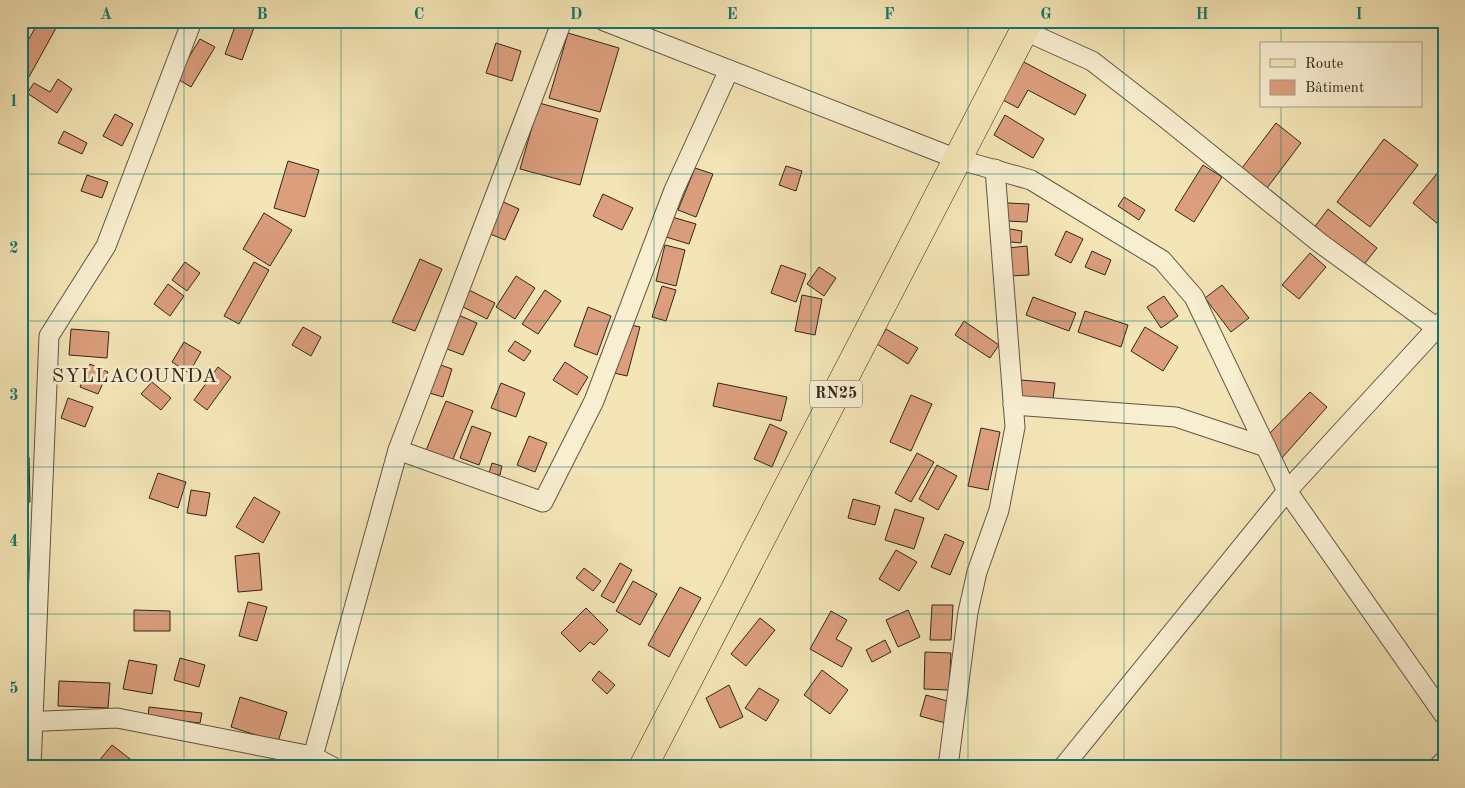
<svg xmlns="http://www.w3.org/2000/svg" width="1465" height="788" viewBox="0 0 1465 788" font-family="'Old Standard TT',serif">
  <rect width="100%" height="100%" fill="#f4e5b6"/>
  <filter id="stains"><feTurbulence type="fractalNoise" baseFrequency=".004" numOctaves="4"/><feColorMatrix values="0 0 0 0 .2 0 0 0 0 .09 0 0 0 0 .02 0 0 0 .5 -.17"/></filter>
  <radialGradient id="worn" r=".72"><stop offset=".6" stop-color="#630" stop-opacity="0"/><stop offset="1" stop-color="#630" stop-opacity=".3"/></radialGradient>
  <!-- building -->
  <g fill="#dc9e7d" stroke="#31251e">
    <path d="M39,21H43L56,28L24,86L21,85V53Z"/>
    <path d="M237,21H245L255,25L242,60L225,54Z"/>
    <path d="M568,33L619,48L600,112L549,98Z"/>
    <path d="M200,39L215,47L191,87L176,78Z"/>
    <path d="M496,43L521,51L512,81L486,73Z"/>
    <path d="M1022,61L1086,95L1075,115L1028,90L1018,108L1001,99Z"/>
    <path d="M58,79L72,89L57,113L27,93L34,83L50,92Z"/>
    <path d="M539,103L598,119L580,185L520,169Z"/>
    <path d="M115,114L133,124L122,146L103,136Z"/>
    <path d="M1005,115L1044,139L1033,158L994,135Z"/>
    <path d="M1276,123L1301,143L1264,192L1239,172Z"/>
    <path d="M64,131L87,143L82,154L58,143Z"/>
    <path d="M1384,139L1418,165L1370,227L1337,202Z"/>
    <path d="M288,161L319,170L305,217L274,208Z"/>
    <path d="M1203,165L1222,177L1194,222L1175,210Z"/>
    <path d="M786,166L802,171L796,191L779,185Z"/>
    <path d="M695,168L713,174L696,217L678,210Z"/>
    <path d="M1439,171L1444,175V220L1439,225L1413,203Z"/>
    <path d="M87,175L108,182L102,198L81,191Z"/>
    <path d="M603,194L633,208L622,230L593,216Z"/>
    <path d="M1124,197L1145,210L1139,220L1118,206Z"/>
    <path d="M499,200L519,209L505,240L485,232Z"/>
    <path d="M1007,203L1029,204L1027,222L1006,221Z"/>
    <path d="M1328,209L1377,248L1362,267L1313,229Z"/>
    <path d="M264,213L292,230L270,266L243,249Z"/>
    <path d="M672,217L696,224L689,244L666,237Z"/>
    <path d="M1004,228L1022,231L1021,243L1002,241Z"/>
    <path d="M1066,231L1083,239L1071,263L1055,255Z"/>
    <path d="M665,245L685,250L676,286L656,281Z"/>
    <path d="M1027,246L1029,275L1010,276L1008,248Z"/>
    <path d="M1092,251L1111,260L1105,275L1085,267Z"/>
    <path d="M1310,253L1326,267L1299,299L1282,285Z"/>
    <path d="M420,259L442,269L415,331L392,322Z"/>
    <path d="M185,262L200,273L187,291L172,280Z"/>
    <path d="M254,262L269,270L239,324L224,316Z"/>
    <path d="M781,265L806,274L796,302L771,293Z"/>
    <path d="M819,267L836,278L824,296L807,284Z"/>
    <path d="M516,276L535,288L515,319L496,307Z"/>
    <path d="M168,284L184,296L170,316L154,304Z"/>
    <path d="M1222,285L1249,318L1231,332L1205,298Z"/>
    <path d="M662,286L676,290L666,321L652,317Z"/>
    <path d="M467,289L495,303L487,319L459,305Z"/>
    <path d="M545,290L561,301L538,334L522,324Z"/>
    <path d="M802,295L822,299L815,335L795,331Z"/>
    <path d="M1164,296L1178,316L1161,328L1147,307Z"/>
    <path d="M1033,297L1076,313L1069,331L1026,315Z"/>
    <path d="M588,307L611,316L597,355L574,346Z"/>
    <path d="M1085,311L1128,325L1121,347L1078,332Z"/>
    <path d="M456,314L477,323L463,355L442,347Z"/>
    <path d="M964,321L999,345L990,358L955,335Z"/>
    <path d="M627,324L640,327L627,376L614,373Z"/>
    <path d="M303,327L321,337L311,356L292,345Z"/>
    <path d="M1145,327L1178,347L1163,371L1131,351Z"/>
    <path d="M71,329L109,332L107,358L69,355Z"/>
    <path d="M886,329L918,348L908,364L877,344Z"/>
    <path d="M515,341L531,351L524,361L508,351Z"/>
    <path d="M184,342L201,352L189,373L172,362Z"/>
    <path d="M565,362L588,377L577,395L553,380Z"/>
    <path d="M435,363L452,369L443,397L426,392Z"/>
    <path d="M90,364L108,372L98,394L80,387Z"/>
    <path d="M218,367L231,377L207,410L194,400Z"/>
    <path d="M1021,380L1055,383L1053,400L1020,398Z"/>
    <path d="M152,382L171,398L161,410L141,394Z"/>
    <path d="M501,383L525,393L516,417L491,408Z"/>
    <path d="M718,383L787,397L781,421L713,406Z"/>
    <path d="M1310,392L1327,407L1281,459L1269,434Z"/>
    <path d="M911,395L932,404L911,451L890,442Z"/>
    <path d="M68,398L93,407L85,427L61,418Z"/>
    <path d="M446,401L473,411L451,464L425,453Z"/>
    <path d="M770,424L787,432L772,467L754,459Z"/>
    <path d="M472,426L491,433L479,465L460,458Z"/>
    <path d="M981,428L1000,432L988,490L968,486Z"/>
    <path d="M529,436L547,443L535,472L517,465Z"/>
    <path d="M917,453L934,462L911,502L895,493Z"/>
    <path d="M21,457H29L30,502H21Z"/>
    <path d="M492,463L502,466L500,475L489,473Z"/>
    <path d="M937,465L957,476L938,510L919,499Z"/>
    <path d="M158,473L186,482L178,508L149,498Z"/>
    <path d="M191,490L210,493L206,516L187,513Z"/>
    <path d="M254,497L280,512L263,543L236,527Z"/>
    <path d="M853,499L880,506L875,525L848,518Z"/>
    <path d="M895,509L924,518L914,549L885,540Z"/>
    <path d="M945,534L964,542L950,575L931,567Z"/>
    <path d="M896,550L917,562L899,591L879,579Z"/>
    <path d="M259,553L262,590L238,592L235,556Z"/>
    <path d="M620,563L632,570L614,603L601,596Z"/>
    <path d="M584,568L601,581L593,591L576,578Z"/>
    <path d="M633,581L657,594L640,625L616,611Z"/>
    <path d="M680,587L701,598L669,657L648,645Z"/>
    <path d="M248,602L267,607L257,641L239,636Z"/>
    <path d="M932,605H953L951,640H930Z"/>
    <path d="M586,608L608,630L594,645L590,642L580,652L561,633Z"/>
    <path d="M134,610L170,611V631H134Z"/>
    <path d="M908,610L920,637L898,647L886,620Z"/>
    <path d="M831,611L847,620L836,639L852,648L842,667L810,649Z"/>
    <path d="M760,618L775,630L746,666L731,654Z"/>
    <path d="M885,640L891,652L872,662L866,650Z"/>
    <path d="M925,652L951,653L949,690L924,689Z"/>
    <path d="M180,658L205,665L199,687L174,680Z"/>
    <path d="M129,660L157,665L152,694L123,689Z"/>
    <path d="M822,670L848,690L830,714L804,695Z"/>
    <path d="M599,671L615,685L607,694L592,680Z"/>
    <path d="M59,681L110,683L108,708L58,706Z"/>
    <path d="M729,685L743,717L720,728L706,698Z"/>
    <path d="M759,688L779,700L766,721L745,708Z"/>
    <path d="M926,695L951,702L945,723L920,716Z"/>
    <path d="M240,697L287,712L278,742L231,727Z"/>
    <path d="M149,707L202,713L200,723L148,717Z"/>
    <path d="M112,745L134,762L130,767H105L98,762Z"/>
  </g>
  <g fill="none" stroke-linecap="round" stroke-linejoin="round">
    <!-- minor casing -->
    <g stroke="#625544" stroke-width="21">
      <g id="minor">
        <path d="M604,21L957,159L1031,180L1162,260L1194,297L1287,491L1444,715"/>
        <path d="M1023,30L1092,61L1164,117L1320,243L1437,328L1444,330"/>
        <path d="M1013,405L1176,417L1266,447"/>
        <path d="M398,450L543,502L594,401L674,190L729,70"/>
        <path d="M21,722L117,718L312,756L333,767"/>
        <path d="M31,767L49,336L106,246L192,21"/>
        <path d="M310,767L398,450L562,21"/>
        <path d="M948,767L968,612L977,572L999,510L1015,427L995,169"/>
        <path d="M1063,767L1287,491L1444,320"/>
        <path d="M1438,767L1444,761"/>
      </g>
    </g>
    <!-- primary casing -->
    <g stroke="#31251e" stroke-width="29">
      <path id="primary" d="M643,767L1029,21"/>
    </g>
    <!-- minor -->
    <use href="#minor" stroke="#f8eed0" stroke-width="19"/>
    <!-- primary -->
    <use href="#primary" stroke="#f4e5b6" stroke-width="28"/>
  </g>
  <!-- grid -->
  <path fill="none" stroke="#0f766e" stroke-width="1" stroke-opacity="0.55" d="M184,21V767M341,21V767M498,21V767M654,21V767M811,21V767M968,21V767M1124,21V767M1281,21V44M1281,106V767M21,174H1444M21,321H1444M21,467H1444M21,614H1444"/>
  <g text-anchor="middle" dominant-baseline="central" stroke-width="5" stroke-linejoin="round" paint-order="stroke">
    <!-- shield labels -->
    <rect fill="#f8eed0" stroke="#6d6153" stroke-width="1" x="810" y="380.5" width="52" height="27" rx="4"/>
    <g font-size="16" font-weight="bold" fill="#31251e">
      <text x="836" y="394">RN25</text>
    </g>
    <!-- quarter labels -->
    <g font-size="20" letter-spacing="1" fill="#31251e" stroke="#f8eed0">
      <text x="135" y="377">SYLLACOUNDA</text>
    </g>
  </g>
  <!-- margin -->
  <rect width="1465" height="788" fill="none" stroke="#f4e5b6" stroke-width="55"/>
  <!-- legend -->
  <rect x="1260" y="42" width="162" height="65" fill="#f8eed0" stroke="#a89e89"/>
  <rect x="1270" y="59" width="25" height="8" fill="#f4e5b6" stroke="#a89e89"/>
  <text x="1305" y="68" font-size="15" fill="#31251e">Route</text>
  <rect x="1270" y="80" width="25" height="15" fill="#dc9e7d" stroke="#a89e89"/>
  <text x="1305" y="92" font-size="15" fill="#31251e">Bâtiment</text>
  <rect x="28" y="28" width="1410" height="732" fill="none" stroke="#0f766e" stroke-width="2"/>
  <g font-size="16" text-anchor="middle" font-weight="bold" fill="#0f766e">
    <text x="106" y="19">A</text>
    <text x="262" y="19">B</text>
    <text x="419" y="19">C</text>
    <text x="576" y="19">D</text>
    <text x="732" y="19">E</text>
    <text x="889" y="19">F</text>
    <text x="1046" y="19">G</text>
    <text x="1202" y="19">H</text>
    <text x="1359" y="19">I</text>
    <text x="14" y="106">1</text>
    <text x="14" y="253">2</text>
    <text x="14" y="400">3</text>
    <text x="14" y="546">4</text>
    <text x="14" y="693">5</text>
  </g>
  <rect width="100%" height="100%" filter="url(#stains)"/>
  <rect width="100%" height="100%" fill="url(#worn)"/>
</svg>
